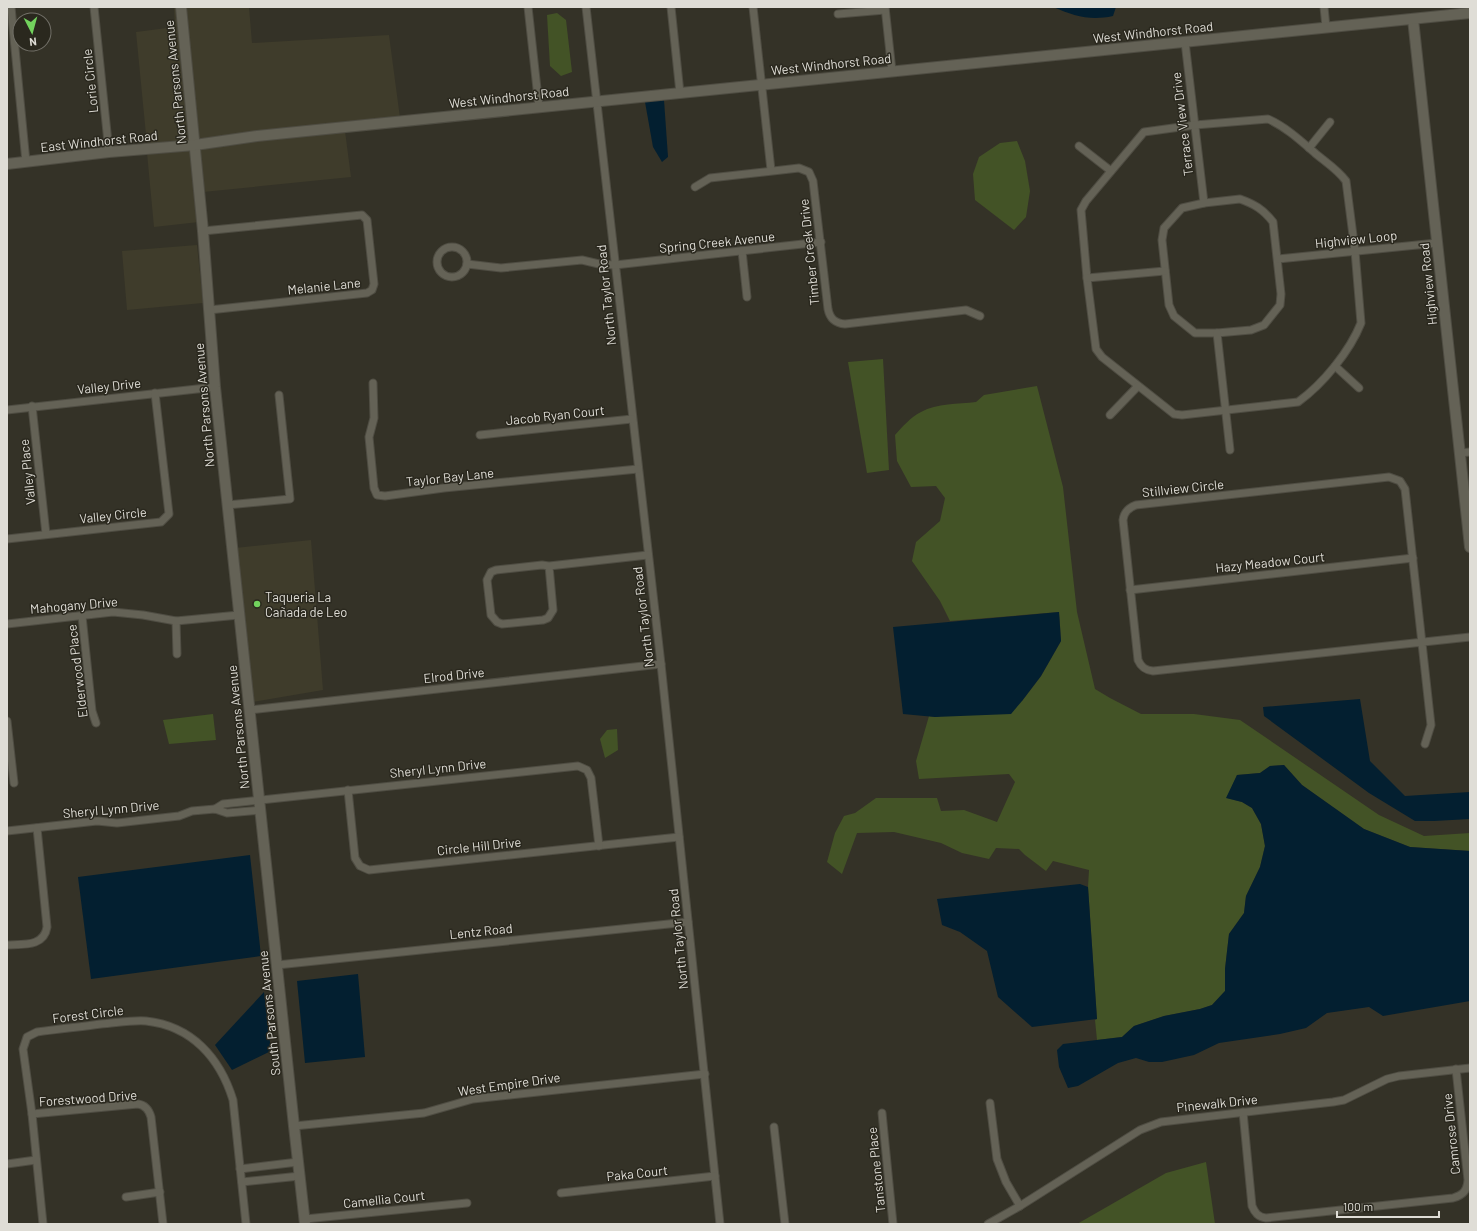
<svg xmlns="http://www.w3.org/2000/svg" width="1477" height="1231" viewBox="0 0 1477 1231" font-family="Barlow,sans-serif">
  <rect width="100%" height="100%" fill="#343227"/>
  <!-- built -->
  <g fill="#3f3c2b">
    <path d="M174,7H177L191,142L147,145L136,32L175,27Z"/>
    <path d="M184,7H249L252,43L389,35L400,118L198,141Z"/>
    <path d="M345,131L351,177L203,192L199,149L244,142Z"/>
    <path d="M192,150L199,222L154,227L147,153Z"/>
    <path d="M197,245L203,303L127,310L122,251Z"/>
    <path d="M311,540L323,690L252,702L235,548Z"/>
  </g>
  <!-- green -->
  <g fill="#435326">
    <path d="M557,13L566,20L572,72L561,76L550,66L547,15Z"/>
    <path d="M1017,141L1025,161L1030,191L1026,217L1014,230L975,200L973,174L979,157L1000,143Z"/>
    <path d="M883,359L889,470L867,473L848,362Z"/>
    <path d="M1037,386L1063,487L1077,612L1095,689L1110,698L1141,714H1194L1240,720L1379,815L1424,836L1470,833V851L1410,847L1364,829L1302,785L1284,765L1270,766L1260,773L1237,775L1227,798L1242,802L1252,808L1261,824L1265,846L1260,867L1246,896L1244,913L1229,934L1225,969V991L1212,1005L1200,1009L1164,1016L1134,1026L1122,1037L1097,1040L1095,1020L1097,1019L1088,887L1089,870L1053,861L1046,871L1025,855L1019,849L996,848L989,859L962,853L941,843L894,832L857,833L842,874L827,862L835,833L844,816L855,813L876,798H937L941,811L964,810L997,822L1015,782L1009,774L919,779L916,761L929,716L935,717L1022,701L1041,676L1061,641L1059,612L950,621L940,601L912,561L916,542L940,521L945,498L936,486L911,487L897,461L895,435C902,427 911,417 921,412C937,403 958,404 976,402L984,395Z"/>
    <path d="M213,714L216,740L169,744L163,720Z"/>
    <path d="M617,729L618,750L605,758L600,739L607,730Z"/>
    <path d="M1206,1162L1215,1224H1077L1166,1173Z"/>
  </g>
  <!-- water -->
  <g fill="#031f30">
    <path d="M1053,7H1116L1113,16C1090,21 1074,16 1053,7Z"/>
    <path d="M664,100L668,157L662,162L653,147L645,102Z"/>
    <path d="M1059,612L1061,641L1041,676L1022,701L1011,714L935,717L903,714L893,627Z"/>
    <path d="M1360,699L1370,761L1405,796L1470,792V819L1434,821H1415L1369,793L1264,716L1263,707Z"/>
    <path d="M1284,765L1302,785L1364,829L1410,847L1470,851V1001L1383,1016L1369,1007L1327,1013L1306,1028L1280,1034L1219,1043L1194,1055L1162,1062H1149L1136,1058L1118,1063L1078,1086L1068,1088L1059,1067L1057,1050L1063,1044L1122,1037L1134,1026L1164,1016L1200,1009L1212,1005L1225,991V969L1229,934L1244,913L1246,896L1260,867L1265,846L1261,824L1252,808L1242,802L1226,798L1237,775L1260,773L1270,766Z"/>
    <path d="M250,855L261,956L91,979L78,877Z"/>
    <path d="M1080,884L1088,887L1097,1019L1032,1027L998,997L987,951L960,932L942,925L937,899Z"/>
    <path d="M358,974L365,1057L305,1063L297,981Z"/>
    <path d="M264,992L271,1051L232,1070L215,1045Z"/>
  </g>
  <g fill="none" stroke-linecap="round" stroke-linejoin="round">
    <!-- street casing -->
    <g stroke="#4f4d43" stroke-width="9">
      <g id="street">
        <path d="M11,7L26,162"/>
        <path d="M94,7L109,152"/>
        <path d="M528,7L539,107"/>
        <path d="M586,7L661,664L720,1224"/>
        <path d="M671,7L680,93"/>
        <path d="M753,7L771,170"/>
        <path d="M885,7L892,71"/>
        <path d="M1324,7L1326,27"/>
        <path d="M838,14L885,10"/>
        <path d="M1185,42L1204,203"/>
        <path d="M1268,119C1286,127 1301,141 1316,154C1327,163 1338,170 1346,181L1355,251L1361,323C1350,351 1323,384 1298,402L1182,415L1174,414L1102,357L1096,349L1087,278L1081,210L1086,201L1144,132L1195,125Z"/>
        <path d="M1079,146L1111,171"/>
        <path d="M1309,148L1330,122"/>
        <path d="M695,187L710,178L799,168L809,172L813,181L828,309C830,319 835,323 845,324L966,310L980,316"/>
        <path d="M1240,199C1254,204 1263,209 1273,222L1281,294L1280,305L1264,325L1251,330L1217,333H1195L1174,316L1169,305L1162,240L1164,228L1182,208L1204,203Z"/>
        <path d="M203,231L362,215L367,220L374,284L372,290L367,293L209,310"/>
        <circle cx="452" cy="262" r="15"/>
        <path d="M742,251L747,297"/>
        <path d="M1278,259L1437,243"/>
        <path d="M467,264L501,268L582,260L599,264L615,265L821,242"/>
        <path d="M1087,278L1165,271"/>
        <path d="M1217,333L1230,450"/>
        <path d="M1335,366L1359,388"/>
        <path d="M373,383L374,418L369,437L374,488L377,495L385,496L444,488L638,469"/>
        <path d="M32,406L46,534"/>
        <path d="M7,410L215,387"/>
        <path d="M1110,415L1138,386"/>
        <path d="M480,435L632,419"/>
        <path d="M1460,453L1470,452"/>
        <path d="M227,505L290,499L279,395"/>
        <path d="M7,539L161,522L169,514L155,393"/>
        <path d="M549,566L553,610L548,618L543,620L502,624L497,622L491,615L487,580L491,572L496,570L542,565L549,566L648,555"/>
        <path d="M1130,590L1413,558"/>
        <path d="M82,616L92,711L96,723"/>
        <path d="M176,621L177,654"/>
        <path d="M7,624L113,612L143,615L176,621L239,615"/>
        <path d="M250,710L661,664"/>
        <path d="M7,721L14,783"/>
        <path d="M1425,744L1431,725L1405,489L1400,481L1389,477L1136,505C1128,508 1124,512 1123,520L1138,660C1141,667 1145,670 1153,671L1470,637"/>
        <path d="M348,790L355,858L360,866L369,870L679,837"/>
        <path d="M215,809L223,804L578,766L587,770L591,778L599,846"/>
        <path d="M7,831L97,821L117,823L179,816L192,811L215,809L227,813L261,810"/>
        <path d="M7,945C23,944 44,947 47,927L37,828"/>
        <path d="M277,965L688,922"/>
        <path d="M990,1103L997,1159L1006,1182L1020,1206"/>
        <path d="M1243,1112L1252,1206C1255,1213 1258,1217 1266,1218L1453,1198C1463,1195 1467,1191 1468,1180L1456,1069"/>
        <path d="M882,1113L893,1224"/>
        <path d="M32,1114L138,1104C145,1105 149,1110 151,1117L163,1224"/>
        <path d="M294,1126L424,1113L473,1099L705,1074"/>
        <path d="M774,1127L785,1224"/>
        <path d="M7,1164L36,1160"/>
        <path d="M240,1169L298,1162"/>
        <path d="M242,1182L300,1176"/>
        <path d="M561,1193L715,1176"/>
        <path d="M126,1197L160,1192"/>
        <path d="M305,1219L467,1203"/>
        <path d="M43,1224L32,1114L23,1049L27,1037L37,1032C58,1029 79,1027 101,1024C116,1023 131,1020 146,1021C192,1026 220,1058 233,1100L246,1224"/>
        <path d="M988,1224L1020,1206L1140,1130L1161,1122L1333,1102L1344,1100L1387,1079L1399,1076L1470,1068"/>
      </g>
    </g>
    <!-- secondary casing -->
    <g stroke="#4f4d43" stroke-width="12">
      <g id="secondary">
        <path d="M181,7L203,231L215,387L294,1126L305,1224"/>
        <path d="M1413,19L1470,547"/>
        <path d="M7,164L109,152L195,145L257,136L1470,13"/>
      </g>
    </g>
    <!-- street -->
    <use href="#street" stroke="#646256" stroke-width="7"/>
    <!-- secondary -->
    <use href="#secondary" stroke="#646256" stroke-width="10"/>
  </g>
  <!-- markers -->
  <circle fill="#72d25d" stroke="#2a281e" stroke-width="1.5" cx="257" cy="604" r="4"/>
  <g text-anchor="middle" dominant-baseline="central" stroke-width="3" stroke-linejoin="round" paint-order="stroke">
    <!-- street labels -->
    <g font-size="13" fill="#dfddd6" stroke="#2a281e">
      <text transform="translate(1153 32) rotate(-6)">West Windhorst Road</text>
      <text transform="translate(831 64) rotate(-6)">West Windhorst Road</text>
      <text transform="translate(90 81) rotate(-96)">Lorie Circle</text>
      <text transform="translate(175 82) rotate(-96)">North Parsons Avenue</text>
      <text transform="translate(509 97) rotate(-6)">West Windhorst Road</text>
      <text transform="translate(1182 124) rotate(-97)">Terrace View Drive</text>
      <text transform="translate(99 141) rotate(-6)">East Windhorst Road</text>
      <text transform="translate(1356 239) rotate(-6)">Highview Loop</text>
      <text transform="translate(717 242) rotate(-6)">Spring Creek Avenue</text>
      <text transform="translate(809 252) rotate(-96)">Timber Creek Drive</text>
      <text transform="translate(1428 284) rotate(-96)">Highview Road</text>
      <text transform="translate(324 286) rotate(-6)">Melanie Lane</text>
      <text transform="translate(606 295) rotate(-96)">North Taylor Road</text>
      <text transform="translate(109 386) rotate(-6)">Valley Drive</text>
      <text transform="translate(204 405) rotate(-95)">North Parsons Avenue</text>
      <text transform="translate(555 415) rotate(-6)">Jacob Ryan Court</text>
      <text transform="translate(27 472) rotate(-96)">Valley Place</text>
      <text transform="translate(450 477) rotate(-6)">Taylor Bay Lane</text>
      <text transform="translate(1183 488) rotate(-6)">Stillview Circle</text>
      <text transform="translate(113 515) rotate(-6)">Valley Circle</text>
      <text transform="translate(1270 562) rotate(-6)">Hazy Meadow Court</text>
      <text transform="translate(74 605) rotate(-5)">Mahogany Drive</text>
      <text transform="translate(643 617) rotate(-97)">North Taylor Road</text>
      <text transform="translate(77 671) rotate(-97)">Elderwood Place</text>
      <text transform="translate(454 675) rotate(-6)">Elrod Drive</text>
      <text transform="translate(238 727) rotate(-96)">North Parsons Avenue</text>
      <text transform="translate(438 768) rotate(-6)">Sheryl Lynn Drive</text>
      <text transform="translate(111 809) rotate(-5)">Sheryl Lynn Drive</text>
      <text transform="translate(479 846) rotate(-6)">Circle Hill Drive</text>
      <text transform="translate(481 931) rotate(-6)">Lentz Road</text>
      <text transform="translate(678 939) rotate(-96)">North Taylor Road</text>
      <text transform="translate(269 1013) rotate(-96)">South Parsons Avenue</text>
      <text transform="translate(88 1014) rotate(-7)">Forest Circle</text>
      <text transform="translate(509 1084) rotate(-8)">West Empire Drive</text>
      <text transform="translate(88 1098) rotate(-4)">Forestwood Drive</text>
      <text transform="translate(1217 1103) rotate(-6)">Pinewalk Drive</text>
      <text transform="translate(1451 1134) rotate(-96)">Camrose Drive</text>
      <text transform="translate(876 1170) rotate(-96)">Tanstone Place</text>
      <text transform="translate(637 1173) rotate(-6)">Paka Court</text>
      <text transform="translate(384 1199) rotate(-6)">Camellia Court</text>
    </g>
    <!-- poi labels -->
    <g font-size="13" fill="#dfddd6" stroke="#2a281e" text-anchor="start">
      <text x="265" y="597">Taqueria La<tspan x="265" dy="15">Cañada de Leo</tspan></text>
    </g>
  </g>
  <!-- border -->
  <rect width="1477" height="1231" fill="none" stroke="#dfddd6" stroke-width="16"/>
  <!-- north arrow -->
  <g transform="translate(32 32) rotate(174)"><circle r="19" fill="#2a281e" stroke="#727068"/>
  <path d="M0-3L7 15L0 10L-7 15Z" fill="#72d25d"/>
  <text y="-6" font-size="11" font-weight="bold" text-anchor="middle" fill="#dfddd6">N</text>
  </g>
  <!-- scale -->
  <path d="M1337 1211v6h102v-6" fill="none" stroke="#dfddd6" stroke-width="2"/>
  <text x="1343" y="1211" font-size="12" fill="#dfddd6" stroke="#2a281e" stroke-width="3" paint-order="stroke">100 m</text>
</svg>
